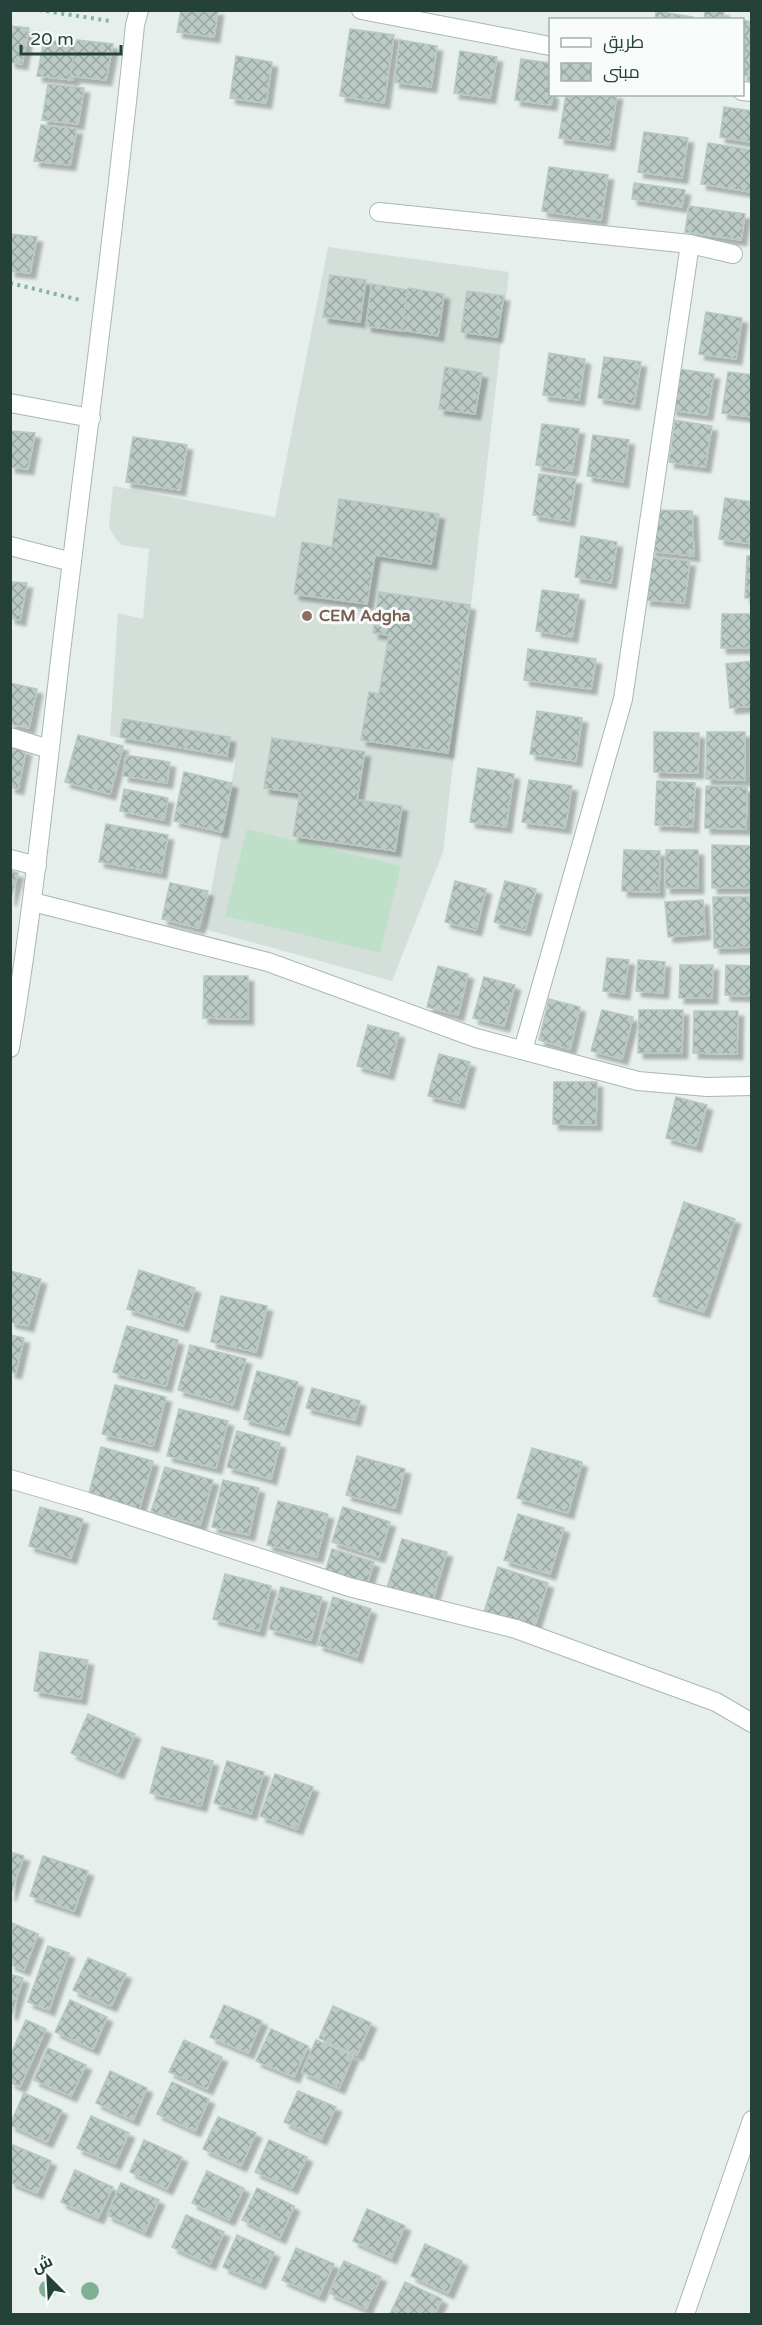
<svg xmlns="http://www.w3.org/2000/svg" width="762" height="2325" viewBox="0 0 762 2325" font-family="'Varela Round',Cairo,sans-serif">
  <defs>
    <pattern id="building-cross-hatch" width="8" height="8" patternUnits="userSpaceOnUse" patternTransform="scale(1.5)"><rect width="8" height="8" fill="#bbcac4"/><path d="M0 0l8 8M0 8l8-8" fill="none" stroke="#98a6a0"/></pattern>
    <filter id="shadow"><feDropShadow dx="5.5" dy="5.5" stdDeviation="1.5" flood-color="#0004"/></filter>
  </defs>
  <rect width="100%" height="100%" fill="#e6efeb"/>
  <!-- built -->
  <path fill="#d4dfda" d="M328,247L509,272L443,852L392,981L204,929L236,758L110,736L118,613L143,619L149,549L122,545L116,539L109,527L113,486L275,517Z"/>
  <!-- garden -->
  <path fill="#bfe0c8" d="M247,829L401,866L380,953L225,916Z"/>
  <!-- building -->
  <g fill="url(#building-cross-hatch)" stroke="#b8c9c2" stroke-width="1.5" filter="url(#shadow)">
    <path d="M181,10H218L214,37L177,32Z"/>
    <path d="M705,10L724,11L723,20H704Z"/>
    <path d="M656,11L693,17L692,20H655Z"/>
    <path d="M742,20L752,22V76L742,75Z"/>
    <path d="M10,26L29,28L22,64L10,62Z"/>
    <path d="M350,29L394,35L384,103L340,96Z"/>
    <path d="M44,40L79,44L73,80L37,76Z"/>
    <path d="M77,40L113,44L106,80L70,76Z"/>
    <path d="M400,40L437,46L431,87L394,82Z"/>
    <path d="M460,51L497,57L490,98L454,93Z"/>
    <path d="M236,56L272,62L266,103L230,98Z"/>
    <path d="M521,59L550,63V94H553L551,105L515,100Z"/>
    <path d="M48,84L84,88L78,124L42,120Z"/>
    <path d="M566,94H617L609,145L559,138Z"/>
    <path d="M724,107L752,111V142L720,137Z"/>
    <path d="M41,125L77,129L70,165L34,161Z"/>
    <path d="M644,132L688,138L682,178L638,172Z"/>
    <path d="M708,143L752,150V192L701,184Z"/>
    <path d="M549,167L608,175L601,220L542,211Z"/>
    <path d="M634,183L685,190L682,207L632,199Z"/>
    <path d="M689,206L745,214L741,240L685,232Z"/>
    <path d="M10,234L37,237L30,273L10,271Z"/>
    <path d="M330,275L366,280L360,322L323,317Z"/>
    <path d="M372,284L408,290L402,331L366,326Z"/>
    <path d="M408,288L444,294L438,336L401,330Z"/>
    <path d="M467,291L504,296L497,337L461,332Z"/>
    <path d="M706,312L742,318L736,359L699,354Z"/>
    <path d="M549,353L585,359L579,400L543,395Z"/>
    <path d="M604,357L641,362L634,404L598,398Z"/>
    <path d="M445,367L482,373L475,414L439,409Z"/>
    <path d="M677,369L714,374L707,415L671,410Z"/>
    <path d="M728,372L752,375V417L722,413Z"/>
    <path d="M675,420L712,426L705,467L669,462Z"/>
    <path d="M542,424L579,429L572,471L536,465Z"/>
    <path d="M10,431L35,433L28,469L10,467Z"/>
    <path d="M593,435L629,440L623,482L587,476Z"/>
    <path d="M133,437L187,445L180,490L126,482Z"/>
    <path d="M539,474L576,479L569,521L533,515Z"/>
    <path d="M725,498L752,502V544L719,539Z"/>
    <path d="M339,499L439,514L431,564L375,555L367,604L294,594L302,542L332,547Z"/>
    <path d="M654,510L692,511L694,556L650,551Z"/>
    <path d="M581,536L617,542L611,583L575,577Z"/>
    <path d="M747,556H752V598H745Z"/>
    <path d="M646,557L690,561L684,603L645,600Z"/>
    <path d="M10,582L27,583L20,620L10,618Z"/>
    <path d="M542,590L579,595L572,637L536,631Z"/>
    <path d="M379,592L470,605L448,753L361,740L369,692L379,694L389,635L373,633Z"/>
    <path d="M722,614H752V648H721Z"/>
    <path d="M528,649L596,659L591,689L524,680Z"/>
    <path d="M752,661V706L730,708L726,664Z"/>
    <path d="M10,683L37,689L29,728L10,724Z"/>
    <path d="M537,711L582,718L576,761L530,754Z"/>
    <path d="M123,719L230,737L227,756L120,737Z"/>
    <path d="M654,732L699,733L698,773L654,772Z"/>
    <path d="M707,732H745V780L706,779Z"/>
    <path d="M78,735L123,746L110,794L65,782Z"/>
    <path d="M272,738L365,752L357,800L402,806L395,851L293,836L300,793L264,788Z"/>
    <path d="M10,746L26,750L18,789L10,787Z"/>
    <path d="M126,755L170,762L167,783L123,776Z"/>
    <path d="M478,768L514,774L506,827L470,822Z"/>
    <path d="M184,772L232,783L222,832L174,821Z"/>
    <path d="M529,780L572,786L565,828L522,822Z"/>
    <path d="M657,781L695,783L693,827L655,825Z"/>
    <path d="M706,786L747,787L746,829L705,828Z"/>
    <path d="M124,789L168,798L164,820L120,811Z"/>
    <path d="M106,824L168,835L161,873L99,862Z"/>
    <path d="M712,845L752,846V888H712Z"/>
    <path d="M624,850L660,851L659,892L622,891Z"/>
    <path d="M666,850H698V888H665Z"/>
    <path d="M10,871L18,873L10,901Z"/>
    <path d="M455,881L486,889L476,930L445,922Z"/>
    <path d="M505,881L536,889L525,930L494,922Z"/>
    <path d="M170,883L208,891L199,928L162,919Z"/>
    <path d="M713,897H752V947L714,948Z"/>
    <path d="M703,900L705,934L668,937L665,902Z"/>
    <path d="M607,958L629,960L624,994L603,991Z"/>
    <path d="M638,960L665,962L663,993L636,991Z"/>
    <path d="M680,965H713L712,998H679Z"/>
    <path d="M726,965L752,966V996L725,995Z"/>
    <path d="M438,966L468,974L458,1015L427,1007Z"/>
    <path d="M204,976H248V1019L203,1018Z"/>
    <path d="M484,977L515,985L504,1026L473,1018Z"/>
    <path d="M549,999L580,1007L570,1049L539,1040Z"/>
    <path d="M602,1010L633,1017L622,1059L591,1051Z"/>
    <path d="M639,1010H683L682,1053H638Z"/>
    <path d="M694,1011H738L737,1054L693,1053Z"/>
    <path d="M368,1025L399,1033L388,1074L357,1066Z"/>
    <path d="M439,1054L470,1062L459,1103L428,1096Z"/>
    <path d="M554,1082H597L596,1125L553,1124Z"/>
    <path d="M676,1097L707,1105L696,1146L666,1138Z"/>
    <path d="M684,1202L735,1219L704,1312L653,1296Z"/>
    <path d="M139,1270L195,1288L183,1326L127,1309Z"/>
    <path d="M10,1271L41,1279L28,1326L10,1322Z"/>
    <path d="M221,1296L267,1306L256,1352L211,1342Z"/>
    <path d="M127,1326L178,1340L166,1386L113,1372Z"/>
    <path d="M10,1335L24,1338L16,1373L10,1372Z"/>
    <path d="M190,1345L246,1359L233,1405L178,1390Z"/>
    <path d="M257,1371L298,1382L284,1430L244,1419Z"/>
    <path d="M115,1385L166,1397L153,1446L102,1434Z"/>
    <path d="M312,1388L360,1401L355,1420L306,1408Z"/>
    <path d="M179,1409L228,1421L216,1468L167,1456Z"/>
    <path d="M237,1431L280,1443L271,1479L227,1467Z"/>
    <path d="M101,1447L153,1461L139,1510L88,1497Z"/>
    <path d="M532,1448L582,1462L568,1513L517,1498Z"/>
    <path d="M357,1456L405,1469L395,1508L346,1495Z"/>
    <path d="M165,1467L213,1480L200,1525L151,1512Z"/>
    <path d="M223,1480L259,1488L249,1535L212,1527Z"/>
    <path d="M278,1501L328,1514L317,1557L267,1545Z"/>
    <path d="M40,1507L83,1519L71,1558L29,1546Z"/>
    <path d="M343,1507L390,1522L379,1557L332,1542Z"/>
    <path d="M518,1514L564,1528L550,1574L504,1560Z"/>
    <path d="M402,1539L447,1552L431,1605L386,1591Z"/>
    <path d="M332,1549L374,1562L367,1584L325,1572Z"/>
    <path d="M498,1567L548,1583L534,1628L484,1612Z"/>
    <path d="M225,1574L271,1586L259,1631L213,1619Z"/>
    <path d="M281,1587L322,1597L311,1640L269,1629Z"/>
    <path d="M333,1597L371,1609L357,1657L318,1645Z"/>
    <path d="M40,1652L88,1660L81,1699L34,1691Z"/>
    <path d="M88,1714L135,1734L118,1773L71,1753Z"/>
    <path d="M162,1747L213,1761L201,1806L150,1793Z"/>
    <path d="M227,1761L264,1772L251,1814L214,1803Z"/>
    <path d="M275,1774L313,1787L297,1829L260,1816Z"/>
    <path d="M10,1852L24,1856L10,1896Z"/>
    <path d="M43,1856L88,1871L74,1911L30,1896Z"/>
    <path d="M12,1923L38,1934L24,1970L10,1964Z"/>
    <path d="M48,1946L69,1953L49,2010L28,2002Z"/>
    <path d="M88,1958L126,1974L111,2006L73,1990Z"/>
    <path d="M10,1974L23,1978L12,2014H10Z"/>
    <path d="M70,2000L107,2017L93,2049L55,2032Z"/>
    <path d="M224,2005L262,2021L248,2053L210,2037Z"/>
    <path d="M333,2006L371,2023L357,2055L319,2038Z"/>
    <path d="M26,2020L46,2029L20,2087L10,2082V2056Z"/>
    <path d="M271,2029L308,2046L294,2077L256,2061Z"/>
    <path d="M184,2040L222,2057L207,2089L169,2072Z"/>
    <path d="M316,2040L353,2056L339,2088L302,2072Z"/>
    <path d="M48,2048L86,2065L71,2096L34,2080Z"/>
    <path d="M110,2071L147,2088L133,2120L96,2103Z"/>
    <path d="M172,2082L209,2099L195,2131L157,2114Z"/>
    <path d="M298,2091L336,2107L321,2139L284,2122Z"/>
    <path d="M24,2093L62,2110L47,2142L10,2125Z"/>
    <path d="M91,2116L129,2133L115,2164L77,2148Z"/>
    <path d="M218,2117L256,2133L241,2166L203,2149Z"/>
    <path d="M144,2140L182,2157L167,2189L130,2172Z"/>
    <path d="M269,2140L307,2157L292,2188L255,2172Z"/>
    <path d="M13,2145L51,2161L37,2193L10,2182V2151Z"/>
    <path d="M75,2170L113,2187L98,2218L61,2202Z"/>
    <path d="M207,2171L244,2188L229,2220L192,2203Z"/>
    <path d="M121,2183L159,2200L145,2232L107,2215Z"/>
    <path d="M257,2188L294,2206L280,2238L242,2220Z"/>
    <path d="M367,2209L405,2226L391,2258L353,2241Z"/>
    <path d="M186,2215L224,2232L210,2264L172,2247Z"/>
    <path d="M237,2235L274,2252L260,2283L223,2267Z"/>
    <path d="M425,2244L462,2261L448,2293L411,2276Z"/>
    <path d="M296,2248L334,2264L319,2296L282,2280Z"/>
    <path d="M344,2261L381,2277L366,2309L329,2293Z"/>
    <path d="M405,2282L442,2299L435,2314H390Z"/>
  </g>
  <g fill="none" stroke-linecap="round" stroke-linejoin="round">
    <!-- street casing -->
    <g stroke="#a8b8b2" stroke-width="20">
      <g id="street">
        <path d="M361,10L550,46"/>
        <path d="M742,91L752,92"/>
        <path d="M379,212L690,244L733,254"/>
        <path d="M10,403L91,418"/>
        <path d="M10,546L72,562"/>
        <path d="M10,737L49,749"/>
        <path d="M10,859L37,866"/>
        <path d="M33,902L268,962L476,1038L638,1081L707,1087L752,1086"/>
        <path d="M10,1048C34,908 47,767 64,627C88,426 115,226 135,25L139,10"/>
        <path d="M523,1050L623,699L690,244"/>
        <path d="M10,1479L88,1502L349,1587L516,1629L716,1702L752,1723"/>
        <path d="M685,2314L752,2120"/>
      </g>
    </g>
    <!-- path -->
    <g stroke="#86b3a5" stroke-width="4" stroke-dasharray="3 4.5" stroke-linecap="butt">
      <path d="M39,10L110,21"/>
      <path d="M10,283L80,300"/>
    </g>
    <!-- street -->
    <use href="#street" stroke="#fff" stroke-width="18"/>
  </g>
  <!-- trees -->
  <g fill="#80af93">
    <circle cx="48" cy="2289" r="9"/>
    <circle cx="90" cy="2291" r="9"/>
  </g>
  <!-- markers -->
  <circle fill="#8d6e63" stroke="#f7fbf9" stroke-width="2" cx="307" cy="616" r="6"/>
  <g text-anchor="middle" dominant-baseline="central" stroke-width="6" stroke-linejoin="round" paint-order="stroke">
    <!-- education labels -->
    <g font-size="16" font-weight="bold" fill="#785e54" stroke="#f7fbf9" text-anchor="start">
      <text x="319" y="616">CEM Adgha</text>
    </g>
  </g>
  <!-- border -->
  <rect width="762" height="2325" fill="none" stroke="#24423a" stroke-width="24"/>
  <!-- legend -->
  <rect x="549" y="18" width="195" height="78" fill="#f7fbf9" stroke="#a3b1ad" stroke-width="1.5"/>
  <rect x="561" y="38" width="30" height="9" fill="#ffffff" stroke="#a3b1ad" stroke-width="1.5"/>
  <text x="603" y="48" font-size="18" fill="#24423a">طريق</text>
  <rect x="561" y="63" width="30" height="18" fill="url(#building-cross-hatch)" stroke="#a3b1ad" stroke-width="1.5"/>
  <text x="603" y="78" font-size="18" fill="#24423a">مبنى</text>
  <!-- north arrow -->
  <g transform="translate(48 2277) rotate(336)" stroke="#f7fbf9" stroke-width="4.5" paint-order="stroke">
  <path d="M0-4.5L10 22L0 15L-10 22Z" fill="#24423a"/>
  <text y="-9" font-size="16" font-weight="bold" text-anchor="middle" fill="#24423a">ش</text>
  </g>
  <!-- scale -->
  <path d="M21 45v9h100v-9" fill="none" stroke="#24423a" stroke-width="3"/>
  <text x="30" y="45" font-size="18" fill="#24423a" stroke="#f7fbf9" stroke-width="4.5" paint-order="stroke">20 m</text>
</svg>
